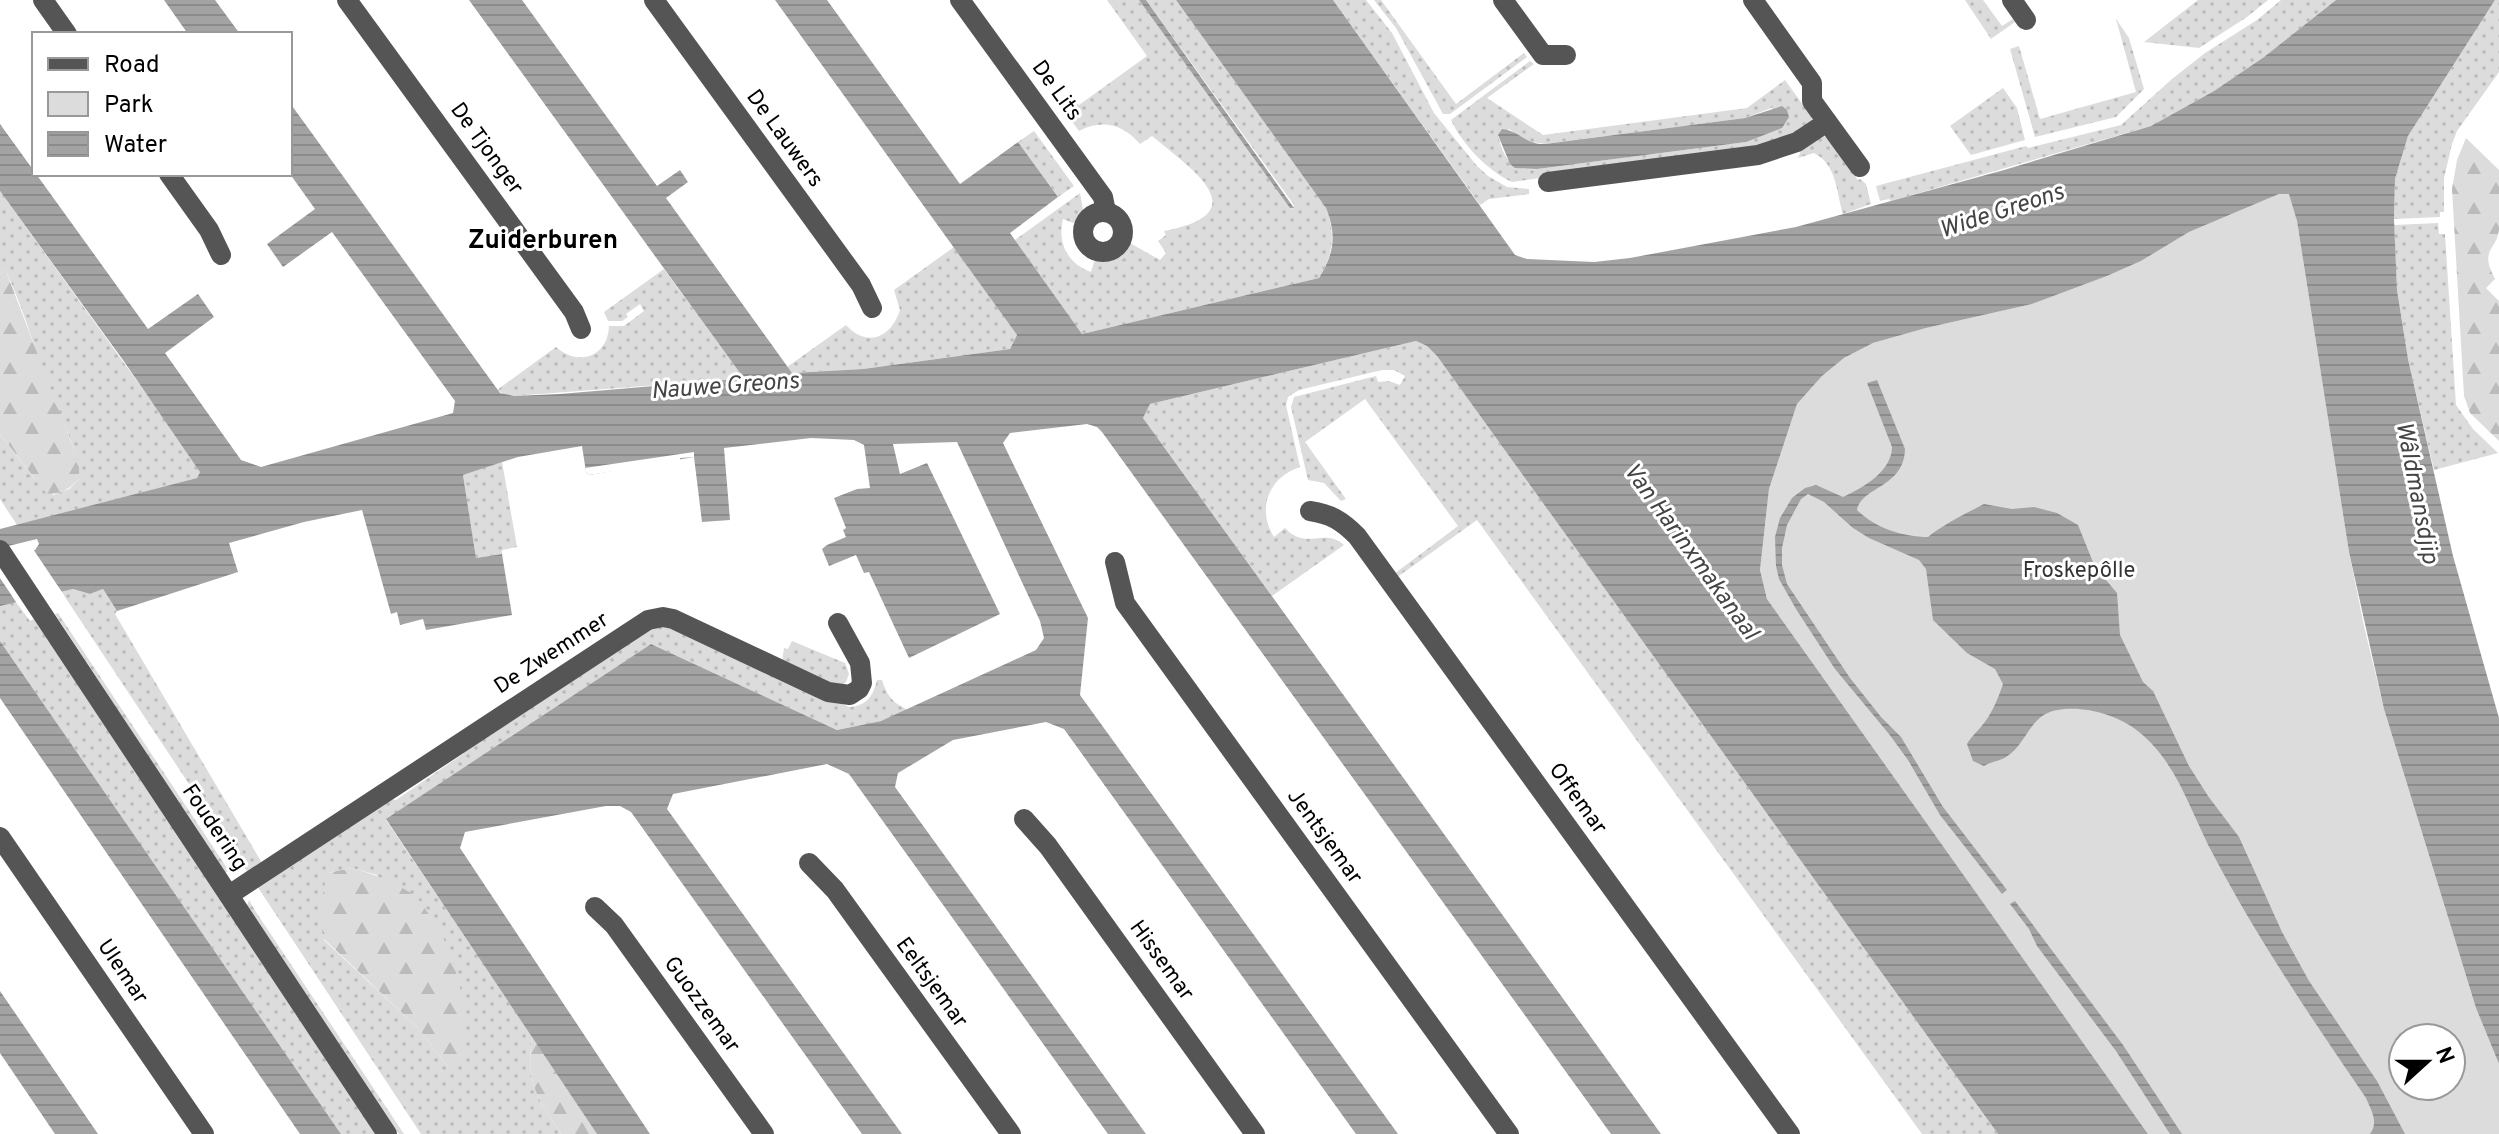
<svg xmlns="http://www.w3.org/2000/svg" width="2499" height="1134" viewBox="0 0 2499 1134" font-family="Overpass,sans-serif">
  <defs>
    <pattern id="grass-dots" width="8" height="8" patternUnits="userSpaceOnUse" patternTransform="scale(2)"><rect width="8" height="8" fill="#dcdcdc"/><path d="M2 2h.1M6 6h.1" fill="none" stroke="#bbb" stroke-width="1.8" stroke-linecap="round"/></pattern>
    <pattern id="forest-firs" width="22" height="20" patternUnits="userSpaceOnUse" patternTransform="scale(2)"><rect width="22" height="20" fill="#dcdcdc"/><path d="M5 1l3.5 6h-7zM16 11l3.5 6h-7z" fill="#bbb"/></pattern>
    <pattern id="water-rules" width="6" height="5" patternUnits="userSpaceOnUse" patternTransform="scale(2)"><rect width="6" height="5" fill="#a3a3a3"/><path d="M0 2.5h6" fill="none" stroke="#8b8b8b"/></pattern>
  </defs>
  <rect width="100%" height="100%" fill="#fff"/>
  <!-- grass -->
  <g fill="url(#grass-dots)" fill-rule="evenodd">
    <path d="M1107,0H1139L1292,209L1294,205L1146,0H1176L1326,208C1336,234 1333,255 1319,278L1082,334L1015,240L1080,193L1083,210L1076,224L1063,219C1057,243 1068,264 1091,272L1095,259L1115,257L1128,242L1160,260L1166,253L1158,241L1166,235L1164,231C1260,213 1190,168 1152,136L1140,144C1123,124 1102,119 1079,131L1063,110L1075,101L1079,105L1147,56Z"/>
    <path d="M1333,0H1366L1392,33L1434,113L1477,166L1488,176L1507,187L1529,189V194L1489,199L1480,205Z"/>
    <path d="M1374,0H1381L1456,104L1524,53L1527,57L1450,114H1443L1396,28Z"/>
    <path d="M1965,0H1983L2002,26L2013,19L2015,22L1991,39Z"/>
    <path d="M2198,0H2268L2247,17L2199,48L2144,42Z"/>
    <path d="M2281,0H2336L2264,57L2214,91L2151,126L1891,201L1889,199L1880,201L1876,186L2026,146L2028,148L2121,125L2172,79L2205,53L2257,20Z"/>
    <path d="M2495,0H2499V72L2457,131L2452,144L2444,178V212H2440V217L2394,219L2395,179L2408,136Z"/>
    <path d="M2116,19L2129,38L2144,89L2116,117L2035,137L2010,49L2019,46L2040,119L2136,92Z"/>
    <path d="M1530,61L1534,64L1487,98L1543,135L1747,108L1785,80L1811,116L1813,123L1779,144L1512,182C1488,171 1462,144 1451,120ZM1774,107L1746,142L1537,169C1511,171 1504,159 1498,135L1509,129L1526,141L1545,144L1745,118Z"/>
    <path d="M2003,88L2017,108L2025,140L1971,155L1950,126Z"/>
    <path d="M1034,131L1074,186L1058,197L1018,142Z"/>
    <path d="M1822,135L1827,138L1858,180L1860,179L1866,184L1871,204L1843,214C1836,191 1837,165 1814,153L1798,158L1804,143Z"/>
    <path d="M0,191L196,463L200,472L197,478L17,525L0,499V434L34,478L53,495L69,489L79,479C79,450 62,423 52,396C36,354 25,312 6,271L0,274Z"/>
    <path d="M2438,223L2439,234H2445L2456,405L2473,429L2498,453L2434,470L2408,359L2397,290L2394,225Z"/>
    <path d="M954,247L1017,335L1010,349L863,369L792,373L787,367L846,325C867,348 891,338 900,310L894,290Z"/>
    <path d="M664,269L740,373L736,379L514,396L505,395L497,390L556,347C578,367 608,357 609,326H624L644,311L640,304L626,314L628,317L622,321H608L604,312Z"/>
    <path d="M1416,341L1427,346L1437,356L1998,1134H1922L1477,520L1396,578L1394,574L1458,526L1365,399L1305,442L1346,499L1341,501L1324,483L1308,480L1291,407L1294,397L1376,376L1378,382L1389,381L1400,385L1405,376L1394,370H1382L1299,390L1288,397L1286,405L1300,467C1269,477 1256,509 1274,537L1285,528C1306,551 1325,527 1344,545L1272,596L1143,418L1150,404Z"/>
    <path d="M502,462L517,547L502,550V554L476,558L463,475Z"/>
    <path d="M73,589L90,594L103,589L117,611L115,614L262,863L248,873L61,591Z"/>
    <path d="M16,602L30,621L34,619L376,1134H341L0,641V606Z"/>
    <path d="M58,613L229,871L225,873L55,614Z"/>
    <path d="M666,625L849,707C867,706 873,696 877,680H882C887,696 893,703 908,710L881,721L837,730L651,644L386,820L532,1036C526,1085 536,1095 561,1134H421L257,886L389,799L396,800L463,754L469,746L644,630ZM352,868L377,875L448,1067L419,1029L324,940L327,873Z"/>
    <path d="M792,641L845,663L849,674L846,682L838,686L782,662L784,648L788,649Z"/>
    <path d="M249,900L256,912L404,1134H399L247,905Z"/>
  </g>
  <!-- forest -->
  <g fill="url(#forest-firs)">
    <path d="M2466,138L2499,170C2499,189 2499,211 2499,230C2496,251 2479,249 2495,279L2486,288L2499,301V441L2470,413L2464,396L2452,189L2457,160Z"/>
    <path d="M6,271L79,463V479C70,488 60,496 46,493L0,434V274Z"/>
    <path d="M352,868C373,874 396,882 415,896C421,901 425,909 430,916C460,959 469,1014 463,1065L448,1067L419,1029L324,939L319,914L327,873Z"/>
    <path d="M532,1036L597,1134H561C536,1095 526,1085 532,1036Z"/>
  </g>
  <!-- park -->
  <path fill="#dcdcdc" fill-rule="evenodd" d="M2279,194H2290L2297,221L2349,552L2364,626L2384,709L2476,1008L2499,1064V1134H2148L1767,599L1760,570L1769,489L1797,404L1822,376L1844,358L1873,343L1926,328L2032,304L2107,276L2141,261L2189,232ZM2403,1038H2451V1086H2403Z"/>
  <!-- water -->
  <g fill="url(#water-rules)">
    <path d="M164,0H215L240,34H188Z"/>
    <path d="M469,0H522L657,186L680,170L688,182L666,198L792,373L863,369L1010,349L1017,335L775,0H827L960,184L1018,142L1058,197L1010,233L1082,334L1319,278C1334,254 1337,235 1326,208L1176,0H1333L1515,255L1527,259L1594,262L1630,258L1796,227L2004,170L2151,126L2214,91L2264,57L2336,0H2495L2408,136L2395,179L2394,219L2397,290L2408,359L2453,556L2499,718V1064L2476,1008L2384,709L2349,552L2297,221L2289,194H2279L2189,232L2141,261L2107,276L2032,304L1926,328L1873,343L1844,358L1822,376L1797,404L1769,489L1760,570L1767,599L2148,1134H1998L1437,356L1427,346L1416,341L1150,404L1143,418L1661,1134H1611L1102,432L1097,427L1087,424L1010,433L1003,443L1088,618L1080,695L1398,1134H1356L1064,729L1046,722L953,740L898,773L895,787L1146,1134H1108L849,774L827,764L673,794L667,809L902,1134H862L631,812L620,806H606L465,832L460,848L650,1134H597L386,819L651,644L837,730L881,721L1036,650L1044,638L1040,621L957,442L893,444L900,474L927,463L1000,614L909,658L869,572L864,573L856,555L829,566L822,549L827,545L846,537L843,530L846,528L834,498L857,489L870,488L864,445L854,440L811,438L724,448L730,520L702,522L694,457L589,475L586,472L582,446L518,457L463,475L476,558L502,554L512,615L426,630L423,619L400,625L397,612L391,614L362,510L304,522L229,543L238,572L117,611L103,589L90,594L73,589L0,606V558L35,550L39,544L37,539L0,548V529L197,478L200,472L123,360L0,191V124L148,329L198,294L214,317L165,353L241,460L261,467L453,413L455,401L332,232L283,267L267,244L315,209L290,174V103L500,393L514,396L560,394L736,379L740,373Z"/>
    <path d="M1139,0H1146L1294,208H1290Z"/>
    <path d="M1782,106L1787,110L1789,117L1782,128L1746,142L1537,169L1515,168L1510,164L1498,135L1502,129C1518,130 1526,145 1545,144L1745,118Z"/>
    <path d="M1877,380L1905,449C1904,488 1862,486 1857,510C1875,528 1903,537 1928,537C1944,524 1965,514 1984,504L2012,509L2034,507L2057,513L2078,525L2095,567L2117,593L2120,635L2143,682L2153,691L2189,766L2208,796L2239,837L2282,932L2309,981L2377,1081L2405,1134H2370C2379,1122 2371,1110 2366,1098C2312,1019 2259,941 2214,856C2191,814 2178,763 2139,732C2120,716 2089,707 2065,709C2028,711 2030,742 2006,757C2000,761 1990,762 1984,766L1973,761L1967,744C1971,737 1975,734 1980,728C1991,716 1998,699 2003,684L1995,669L1967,653L1933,620L1926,569L1919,560L1869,538L1853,528L1824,502L1808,494L1801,499L1787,525L1782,548V565L1787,584L1850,678L1881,717L1901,737L1943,807L2007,890L2002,894L1940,815L1908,760L1889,734L1835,669L1796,609L1779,579L1776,566L1775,537L1780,518L1792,498L1805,488L1816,485L1843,497C1863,488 1892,471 1892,447L1867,383Z"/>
    <path d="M0,641L341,1134H300L0,698Z"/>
    <path d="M2015,901L2123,1045L2182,1134H2170L2116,1051L2037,946L2029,929L2010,904Z"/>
    <path d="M0,991L98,1134H55L0,1053Z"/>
  </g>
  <!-- pier -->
  <g fill="#fff">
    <path d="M694,452V457L680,458V461L589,475L586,472L585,468Z"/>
    <path d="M31,546L64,595L18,605L0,578V554Z"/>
  </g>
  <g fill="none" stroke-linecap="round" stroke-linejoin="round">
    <!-- minor -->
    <g stroke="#555" stroke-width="20">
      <path d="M43,0L67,34"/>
      <path d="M347,0L574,312L581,329"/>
      <path d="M654,0L861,285L872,308"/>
      <path d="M960,0L1103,197L1106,212"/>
      <path d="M1503,0L1543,55H1566"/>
      <path d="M1753,0L1812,83V101L1860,167"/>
      <path d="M2012,0L2026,20"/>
      <path d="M169,174L209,230L221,255"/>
      <path d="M1548,182L1758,155L1797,142L1827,122"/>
      <circle cx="1103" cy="232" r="20"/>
      <path d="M1310,511C1331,514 1342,521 1357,536L1790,1134"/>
      <path d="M0,550L387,1134"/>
      <path d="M1115,562L1125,603L1509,1134"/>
      <path d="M1024,819L1048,846L1255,1134"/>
      <path d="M0,837L204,1134"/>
      <path d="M809,863L835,890L1011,1134"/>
      <path d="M229,895L648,620L663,617L673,619L828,692L850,695L859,689L862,683L860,663L838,623"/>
      <path d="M595,907L614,925L764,1134"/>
    </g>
  </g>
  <g text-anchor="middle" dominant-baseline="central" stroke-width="6" stroke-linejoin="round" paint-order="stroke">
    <!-- street labels -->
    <g font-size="22" fill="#000" stroke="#fff">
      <text transform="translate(1056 91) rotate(54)">De Lits</text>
      <text transform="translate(784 139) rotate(54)">De Lauwers</text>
      <text transform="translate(486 149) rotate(54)">De Tjonger</text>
      <text transform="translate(552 654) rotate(-33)">De Zwemmer</text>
      <text transform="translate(1577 799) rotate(54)">Offemar</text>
      <text transform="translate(214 828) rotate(56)">Foudering</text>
      <text transform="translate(1324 837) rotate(54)">Jentsjemar</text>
      <text transform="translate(1161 961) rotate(54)">Hissemar</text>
      <text transform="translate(122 972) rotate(56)">Ulemar</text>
      <text transform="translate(931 983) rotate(54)">Eeltsjemar</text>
      <text transform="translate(701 1005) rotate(54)">Guozzemar</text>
    </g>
    <!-- park labels -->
    <g font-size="22" fill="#333" stroke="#fff">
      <text x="2079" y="571">Froskepôlle</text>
    </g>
    <!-- water labels -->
    <g font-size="24" font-style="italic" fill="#444" stroke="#fff">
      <text transform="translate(2002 212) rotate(-18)">Wide Greons</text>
      <text transform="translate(725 387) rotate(-4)">Nauwe Greons</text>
      <text transform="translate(2416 493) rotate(79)">Wâldmansdjip</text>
      <text transform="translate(1690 552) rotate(54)">Van Harinxmakanaal</text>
    </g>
    <!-- quarter labels -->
    <g font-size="26" font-weight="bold" fill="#000" stroke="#fff">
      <text x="543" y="241">Zuiderburen</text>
    </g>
  </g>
  <!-- legend -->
  <rect x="32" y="32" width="260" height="144" fill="#ffffff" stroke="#999999" stroke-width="2"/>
  <rect x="48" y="58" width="40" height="12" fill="#555555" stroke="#999999" stroke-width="2"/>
  <text x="104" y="72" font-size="24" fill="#000000">Road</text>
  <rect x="48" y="92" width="40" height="24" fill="#dcdcdc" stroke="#999999" stroke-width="2"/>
  <text x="104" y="112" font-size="24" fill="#000000">Park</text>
  <rect x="48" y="132" width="40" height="24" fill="url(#water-rules)" stroke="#999999" stroke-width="2"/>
  <text x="104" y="152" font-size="24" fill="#000000">Water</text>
  <!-- north arrow -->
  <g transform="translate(2427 1062) rotate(69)"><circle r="38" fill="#ffffff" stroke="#999999" stroke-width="2"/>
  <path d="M0-6L14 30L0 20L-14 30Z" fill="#000000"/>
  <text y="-12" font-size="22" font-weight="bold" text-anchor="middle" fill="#000000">N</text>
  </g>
</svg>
